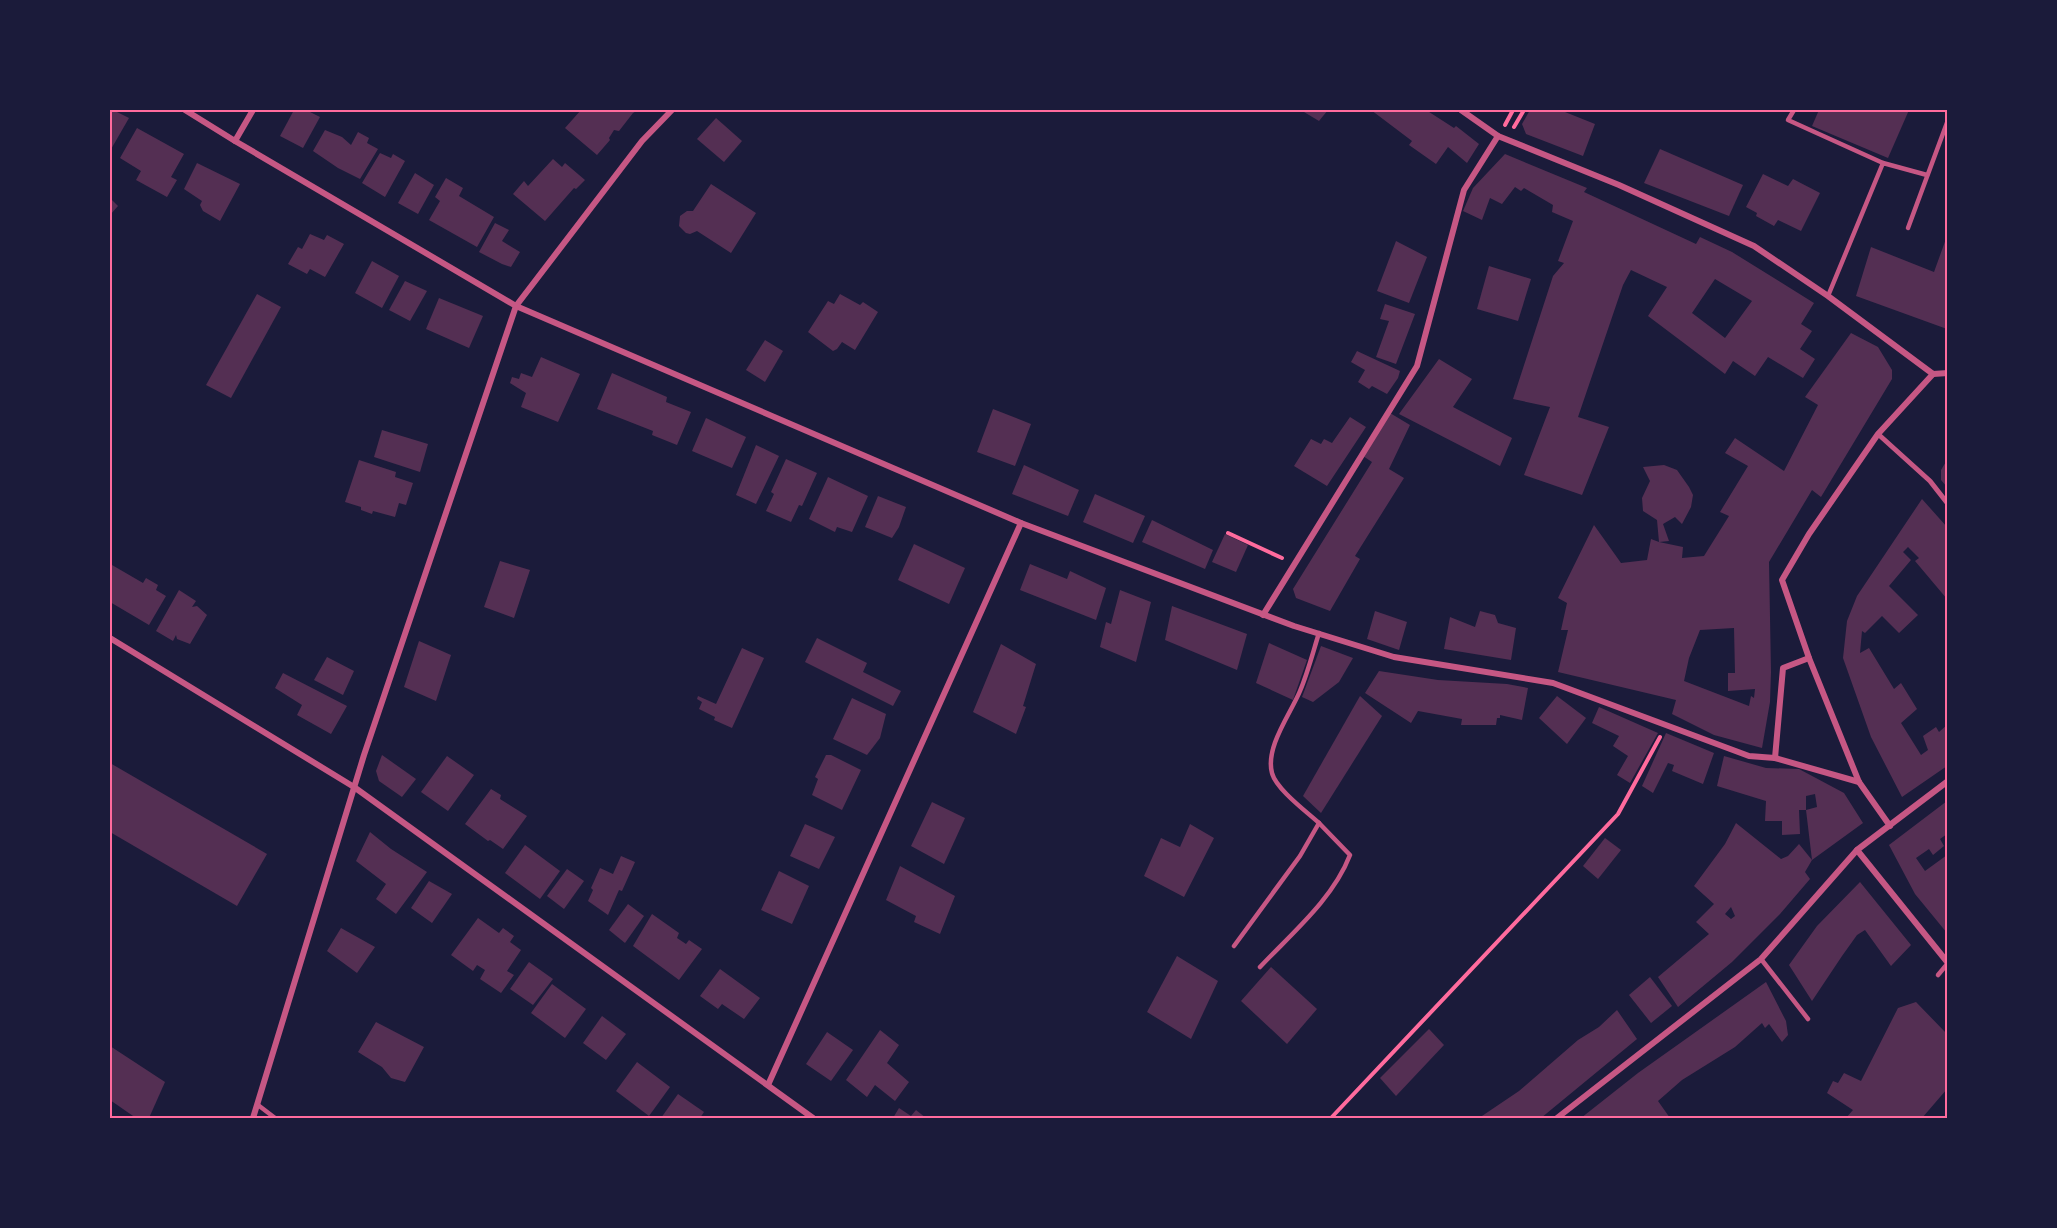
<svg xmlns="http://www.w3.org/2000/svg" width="2057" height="1228" viewBox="0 0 2057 1228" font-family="Cabin,sans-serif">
  <rect width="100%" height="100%" fill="#1b1b3a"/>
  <!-- building -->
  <g fill="#542f53" fill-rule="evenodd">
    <path d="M110,110H113L129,118L110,151Z"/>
    <path d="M294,110H306L320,117L303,148L280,136Z"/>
    <path d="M581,110H638L633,113L619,131L614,130L609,138L610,140L597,155L565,128Z"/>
    <path d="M1305,110H1328L1319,121L1304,112Z"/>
    <path d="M1371,110H1426L1454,128L1456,126L1479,144L1467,163L1448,147L1436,164L1409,145L1412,141Z"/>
    <path d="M1530,110H1560L1595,124L1583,156L1526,134L1522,124Z"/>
    <path d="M1819,110H1909L1888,158L1812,126Z"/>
    <path d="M716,118L742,141L724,162L697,139Z"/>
    <path d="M137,128L184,154L171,177L177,180L167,197L136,180L141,171L120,158Z"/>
    <path d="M325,130L342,137L351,145L358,132L369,138L367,143L378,149L360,179L338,168L313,151Z"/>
    <path d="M1660,149L1743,185L1729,216L1644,183Z"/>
    <path d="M380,153L391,158L393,154L405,161L385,197L362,183Z"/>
    <path d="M1505,154L1587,188L1584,192L1696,244L1700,237L1732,252L1814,303L1801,324L1812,331L1800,349L1815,359L1803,378L1768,357L1755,376L1733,361L1725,374L1648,316L1667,287L1631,270L1623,285L1578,417L1609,427L1582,495L1524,475L1550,407L1513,399L1553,276L1564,263L1558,261L1573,221L1552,212L1553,205L1524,188L1521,191L1515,187L1502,204L1490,198L1482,220L1463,211L1473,188ZM1715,279L1752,301L1725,338L1692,313Z"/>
    <path d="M553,159L562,167L565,163L585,180L576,189L574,188L545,221L513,194L524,181L528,186Z"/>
    <path d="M197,163L240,184L220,221L203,211L200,205L202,201L184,189Z"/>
    <path d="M415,173L434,185L418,214L398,203Z"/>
    <path d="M1763,174L1788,186L1793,179L1820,193L1801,231L1778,220L1774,226L1756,216L1757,213L1746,207Z"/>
    <path d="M446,178L463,188L459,196L494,217L477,247L429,220L440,201L435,197Z"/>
    <path d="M711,184L756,213L731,253L697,231L690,234L686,233L679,226L680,216L687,211H693Z"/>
    <path d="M110,198L118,206L110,215Z"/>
    <path d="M495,223L509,230L502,241L520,252L511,267L502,264L479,252Z"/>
    <path d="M310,234L324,240L327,235L344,244L325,277L310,269L307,274L288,264L298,247L302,249Z"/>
    <path d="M1947,236V329L1856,296L1871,247L1934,272Z"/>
    <path d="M1396,241L1427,257L1409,303L1377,291Z"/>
    <path d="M372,261L399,276L382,308L355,293Z"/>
    <path d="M1489,266L1531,279L1518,321L1477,309Z"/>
    <path d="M405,281L427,291L410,321L389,310Z"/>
    <path d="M257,294L281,307L231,398L206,385Z"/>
    <path d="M840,294L860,305L863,302L878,312L855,350L842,342L837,349L833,351L808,332L828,301L834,304Z"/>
    <path d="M439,298L483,316L469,348L426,329Z"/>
    <path d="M1385,304L1415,314L1396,364L1376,357L1389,321L1380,319Z"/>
    <path d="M1851,333L1878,347L1892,370V379L1821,497L1812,490L1769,562L1771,672L1770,702L1762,748L1714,735L1672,714L1676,700L1558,672L1568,630H1561L1567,603L1558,598L1594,525L1621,563L1647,560L1651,539L1659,542L1657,520L1643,511L1642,498L1650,481L1643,467L1664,465L1677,470L1689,487L1693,495L1691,507L1682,524L1675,517L1663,524L1669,541L1659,542L1683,547L1682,558L1704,556L1729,516L1720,512L1748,466L1725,453L1735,438L1784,471L1818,405L1805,397ZM1734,628L1735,673H1728V691L1755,689L1754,698L1751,696L1749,706L1684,681L1689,658L1700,630Z"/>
    <path d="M765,340L783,351L765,382L746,370Z"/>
    <path d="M1357,351L1400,371L1398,378L1387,394L1372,386L1369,389L1358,382L1365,370L1351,362Z"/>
    <path d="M541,357L580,374L558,422L521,407L526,393L510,383L512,377L519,379L521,373L532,377Z"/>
    <path d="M1439,359L1472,379L1453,407L1512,438L1500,466L1399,414Z"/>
    <path d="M612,373L667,397L666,402L691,412L677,445L652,435L653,431L597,409Z"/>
    <path d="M993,409L1031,424L1015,466L977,452Z"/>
    <path d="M1390,413L1410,425L1389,469L1404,478L1355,556L1360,559L1330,611L1296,598L1293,589L1372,462L1363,456Z"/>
    <path d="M1350,417L1366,427L1327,486L1294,466L1311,439L1321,444L1324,439L1332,443Z"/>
    <path d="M706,418L746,437L732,468L692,451Z"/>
    <path d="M382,430L428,444L420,472L374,457Z"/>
    <path d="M756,445L779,456L756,504L736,495Z"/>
    <path d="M786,459L817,473L802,506L799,505L791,522L766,511L774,494L771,492Z"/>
    <path d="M359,460L396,472L395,477L413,483L406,505L399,503L395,517L373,511L372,514L361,510V507L345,502Z"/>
    <path d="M1947,460V487L1941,480V470Z"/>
    <path d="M1024,465L1079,490L1068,516L1012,494Z"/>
    <path d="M828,477L868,496L852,532L837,527L835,532L809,519Z"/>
    <path d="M1095,494L1145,516L1133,543L1083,522Z"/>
    <path d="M878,496L906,507L899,527L892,538L865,527Z"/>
    <path d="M1922,499L1947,527V599L1915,561L1919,558L1908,547L1903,552L1911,560L1889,586L1918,615L1899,633L1882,616L1865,633L1862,631L1860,653L1869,648L1894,689L1901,683L1917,709L1901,723L1921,755L1928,750L1923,736L1936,727L1939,732L1947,725V766L1902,797L1871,737L1843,658L1847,621L1857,596Z"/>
    <path d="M1152,520L1213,550L1205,569L1142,542Z"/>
    <path d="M1225,534L1248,545L1236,572L1212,562Z"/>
    <path d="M914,544L965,568L949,604L898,580Z"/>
    <path d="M500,561L530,570L514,618L484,607Z"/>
    <path d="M1030,564L1067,579L1070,571L1106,588L1096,620L1020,590Z"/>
    <path d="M112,565L143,583L146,578L158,585L156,590L166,596L149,625L110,602V568Z"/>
    <path d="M179,590L196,601L192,607L197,606L207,615L190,644L177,639L176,635L173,641L156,631Z"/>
    <path d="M1120,590L1151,602L1136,662L1100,647L1106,622L1111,624Z"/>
    <path d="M1172,606L1247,634L1237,670L1165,640Z"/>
    <path d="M1375,611L1407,622L1399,650L1367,639Z"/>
    <path d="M1480,611L1495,615L1498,623L1516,628L1511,660L1444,649L1450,617L1475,627Z"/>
    <path d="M817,638L867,663L863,672L901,691L893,706L805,662Z"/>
    <path d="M419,641L451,655L436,701L404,687Z"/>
    <path d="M1269,643L1307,660L1293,700L1256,683Z"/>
    <path d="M1001,644L1036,664L1023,706L1026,707L1016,734L973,712Z"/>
    <path d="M1321,646L1353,658L1339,682L1313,702L1302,697Z"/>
    <path d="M742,648L764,658L732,728L714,720L715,717L699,709L702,702L697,699L698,696L716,704Z"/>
    <path d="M327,657L354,671L343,695L314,680Z"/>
    <path d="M1379,671L1438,680L1507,684L1528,688L1522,720L1500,715V718H1497L1496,725H1461L1462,719L1418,711L1411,723L1365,693Z"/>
    <path d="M283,673L347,706L331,734L297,715L302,705L275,688Z"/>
    <path d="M1360,696L1382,716L1321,813L1303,796Z"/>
    <path d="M1557,696L1586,718L1567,744L1539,718Z"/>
    <path d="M852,698L886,714L880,738L867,755L833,739Z"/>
    <path d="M1599,707L1658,733L1630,783L1617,775L1628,756L1613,746L1619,736L1592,723Z"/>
    <path d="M1666,733L1714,753L1703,784L1672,771L1674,765L1668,763L1653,793L1642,786Z"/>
    <path d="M382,755L416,779L402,797L379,781L376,771Z"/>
    <path d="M826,755H831L861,770L842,810L812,795L818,779L815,777Z"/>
    <path d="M447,756L474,775L448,811L421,792Z"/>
    <path d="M1724,756L1766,768L1799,769L1844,793L1863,823L1812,860L1805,872L1810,879L1780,914L1732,962L1678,1007L1658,977L1709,934L1696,922L1714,904L1694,886L1725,844L1736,823L1781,859L1788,856L1799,844L1812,860L1806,810L1817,807L1815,794L1806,796V810H1799L1800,834L1782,835V821H1765L1766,801L1717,786ZM1731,907L1735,916L1731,919L1725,914Z"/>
    <path d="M110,763L267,854L237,906L110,832Z"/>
    <path d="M491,789L501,795L500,799L527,816L503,849L490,840L488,841L465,824Z"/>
    <path d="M1947,801V834L1940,839L1944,846L1933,855L1929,849L1916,858L1925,871L1947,855V933L1915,894L1889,845Z"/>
    <path d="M932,802L965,818L944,864L911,846Z"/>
    <path d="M805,824L835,837L819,869L790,856Z"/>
    <path d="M1190,824L1214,838L1184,897L1144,876L1161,838L1180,847Z"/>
    <path d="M370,832L391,849L427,872L396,914L376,899L386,884L356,861Z"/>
    <path d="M1605,838L1621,850L1598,879L1583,866Z"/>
    <path d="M525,845L560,871L540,899L505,873Z"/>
    <path d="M621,856L635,862L622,891L619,890L608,915L588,901L593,890L591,888L600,868L613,874Z"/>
    <path d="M900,866L955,896L940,934L914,922L916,916L886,900Z"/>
    <path d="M567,869L584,881L564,909L547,896Z"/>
    <path d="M779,871L809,886L792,924L761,910Z"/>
    <path d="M429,881L452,894L432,923L411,908Z"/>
    <path d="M1860,882L1911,945L1891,966L1865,930L1857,935L1842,956L1812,1001L1789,965L1817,926Z"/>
    <path d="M628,904L644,916L625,943L609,930Z"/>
    <path d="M652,914L679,933L677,938L686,944L689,940L702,949L679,980L633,946Z"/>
    <path d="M478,918L499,933L503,928L514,936L510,942L521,950L507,971L514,975L501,993L480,979L485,970L477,965L473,971L451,955Z"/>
    <path d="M341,928L375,947L357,973L327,951Z"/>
    <path d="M1177,956L1218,981L1191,1039L1147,1012Z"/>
    <path d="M529,962L553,979L533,1005L510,989Z"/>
    <path d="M1271,967L1317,1009L1287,1044L1241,1001Z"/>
    <path d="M720,969L760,998L744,1019L722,1004L718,1009L700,996Z"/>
    <path d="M1650,977L1672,1006L1651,1023L1629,995Z"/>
    <path d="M1766,982L1786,1021L1788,1035L1782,1042L1769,1024L1765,1028L1762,1023L1735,1047L1682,1080L1658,1101L1670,1118H1581L1638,1073Z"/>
    <path d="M552,984L586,1009L565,1038L531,1013Z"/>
    <path d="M1916,1002L1946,1033L1947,1032V1089L1922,1118H1846L1853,1110L1827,1093L1833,1081L1838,1083L1844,1073L1861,1081L1898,1008Z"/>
    <path d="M1617,1010L1637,1039L1541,1118H1479L1519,1091L1578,1040L1599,1027Z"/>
    <path d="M602,1016L626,1034L606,1060L583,1043Z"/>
    <path d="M376,1022L424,1047L405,1082L391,1078L382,1067L358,1052Z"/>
    <path d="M1429,1029L1444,1045L1396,1096L1380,1078Z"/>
    <path d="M880,1030L899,1045L887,1063L909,1082L895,1101L875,1085L867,1097L846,1080Z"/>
    <path d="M827,1032L853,1050L831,1081L806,1064Z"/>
    <path d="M110,1046L165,1082L149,1118H136L110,1100Z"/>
    <path d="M637,1062L670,1087L649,1116L616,1091Z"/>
    <path d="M678,1094L704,1112L700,1118H661Z"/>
    <path d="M899,1108L911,1116L916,1110L926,1118H893Z"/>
  </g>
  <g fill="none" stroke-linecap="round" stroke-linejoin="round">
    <!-- path -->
    <g stroke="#ff6b9d" stroke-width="4">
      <path d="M1505,125L1513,110"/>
      <path d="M1514,127L1524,110"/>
      <path d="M1228,533L1282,558"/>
      <path d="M1331,1118L1618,814L1660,737"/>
    </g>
    <!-- service -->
    <g stroke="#c65784" stroke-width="4.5">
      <path d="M1794,110L1788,120L1883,163"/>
      <path d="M1908,228L1948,120"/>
      <path d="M1828,296L1883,163L1927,175"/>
      <path d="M1234,946L1300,856L1319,823C1307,812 1276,789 1272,773C1265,747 1291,713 1300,691C1308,672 1313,652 1319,633"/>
      <path d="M1761,959L1808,1019"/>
      <path d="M1260,967C1292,933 1333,899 1350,855L1319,823"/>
      <path d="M1938,975L1948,963"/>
      <path d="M258,1105L275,1118"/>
    </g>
    <!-- pedestrian -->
    <path stroke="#c65784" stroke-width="5" d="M1878,434L1930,481L1948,504"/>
    <!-- minor -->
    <g stroke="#c65784" stroke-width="6">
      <path d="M185,110L235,141L516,306L1021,523L1294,626L1394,657L1553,683L1749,756L1775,758L1859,782"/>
      <path d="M1461,110L1498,136L1619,185L1754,246L1828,296L1933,374"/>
      <path d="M235,141L253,110"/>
      <path d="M1933,374L1948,373"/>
      <path d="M1263,615L1417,366L1464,190L1498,136"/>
      <path d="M110,638L354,787L813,1118"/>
      <path d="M1775,758L1783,668L1809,658"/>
      <path d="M1890,826L1859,782L1809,658L1782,580L1809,534L1878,434L1933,374"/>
      <path d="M1857,850L1948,963"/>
      <path d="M768,1085L1021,523"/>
      <path d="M253,1118L364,755L516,306L642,141L672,110"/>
      <path d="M1557,1118L1761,959L1857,850L1948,781"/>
    </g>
  </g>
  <!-- border -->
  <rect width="2057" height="1228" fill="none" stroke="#1b1b3a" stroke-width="222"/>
  <rect x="111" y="111" width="1835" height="1006" fill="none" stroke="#ff6b9d" stroke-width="2"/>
</svg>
